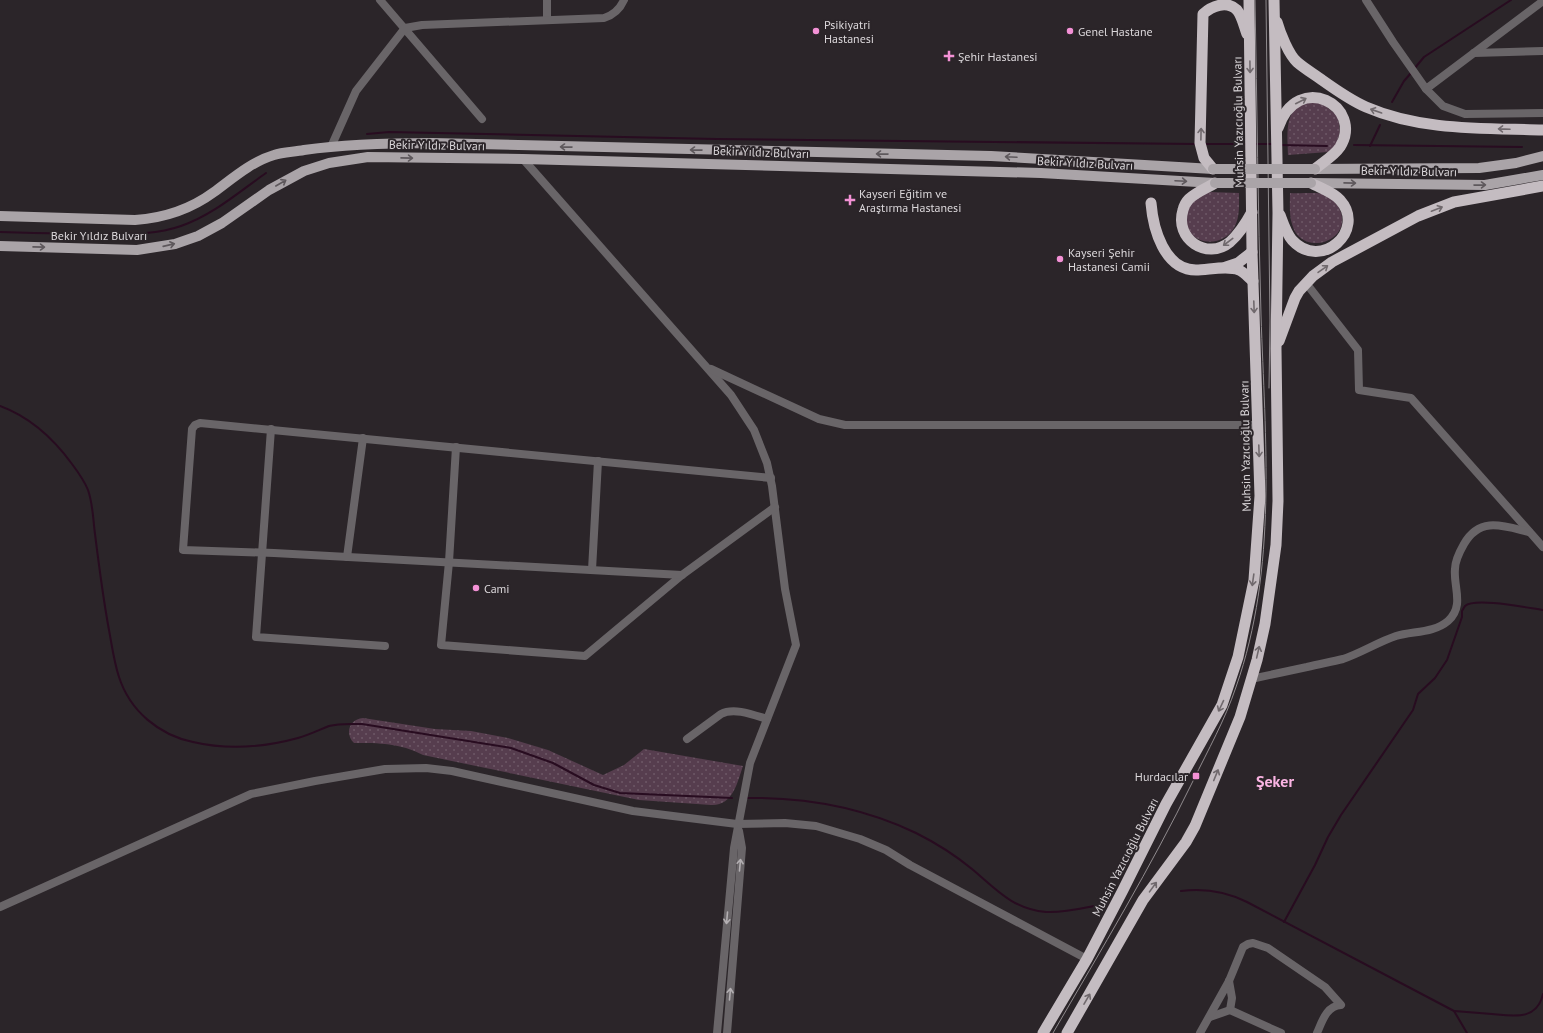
<svg xmlns="http://www.w3.org/2000/svg" width="1543" height="1033" viewBox="0 0 1543 1033" font-family="'PT Sans',sans-serif">
  <defs>
    <pattern id="grass-dots" width="8" height="8" patternUnits="userSpaceOnUse"><rect width="8" height="8" fill="#563d4e"/><path d="M2 2h.1M6 6h.1" fill="none" stroke="#6e5867" stroke-width="1.8" stroke-linecap="round"/></pattern>
  </defs>
  <rect width="100%" height="100%" fill="#2b2529"/>
  <!-- grass -->
  <g fill="url(#grass-dots)">
    <path d="M1319,101L1338,116L1340,132L1336,145L1328,152L1288,155C1288,140 1284,117 1298,106C1303,103 1313,102 1319,101Z"/>
    <path d="M1209,192L1239,193C1239,204 1240,216 1235,226C1223,251 1183,245 1186,216C1187,211 1190,205 1192,201Z"/>
    <path d="M1290,193C1299,194 1315,192 1324,194C1329,196 1335,202 1338,206C1358,240 1301,260 1292,224C1289,215 1290,203 1290,193Z"/>
    <path d="M363,718L435,729L471,731L508,738L548,750L603,775L624,765L644,749L743,766C737,783 733,806 711,805L639,800L423,755C400,743 379,743 354,743C344,733 350,719 363,718Z"/>
  </g>
  <g fill="none" stroke-linecap="round" stroke-linejoin="round">
    <!-- stream -->
    <g stroke="#280c20" stroke-width="2">
      <path d="M1414,69L1424,57L1511,0"/>
      <path d="M1392,102L1404,81L1411,73"/>
      <path d="M367,134L389,132L716,139L1196,144"/>
      <path d="M1204,144H1248"/>
      <path d="M1254,144H1274"/>
      <path d="M1280,145L1327,146"/>
      <path d="M1354,145L1522,147"/>
      <path d="M1370,146L1380,125"/>
      <path d="M0,232C36,233 73,234 109,234C134,234 158,234 181,226C213,215 239,192 266,173"/>
      <path d="M0,406C30,417 53,438 72,464C78,472 84,480 88,490C93,504 93,519 95,534C99,566 103,598 109,630C112,646 114,662 119,677C130,711 159,735 193,742C227,750 265,747 298,738C309,735 319,730 329,726C340,723 352,724 362,724L511,748L553,763L594,785L620,793L732,798"/>
      <path d="M745,798C804,797 862,807 916,833C936,843 955,855 972,869C996,889 1012,909 1046,912C1062,913 1079,909 1094,906"/>
      <path d="M1181,891C1204,888 1225,891 1247,902L1454,1011L1467,1033"/>
      <path d="M1284,922L1315,865L1328,837L1341,815L1413,710L1418,694L1435,678L1447,660L1462,617V611L1465,606C1475,597 1528,608 1543,610"/>
      <path d="M1454,1011C1467,1012 1479,1013 1492,1014C1513,1016 1537,1021 1543,994"/>
    </g>
    <!-- minor -->
    <g stroke="#696568" stroke-width="8">
      <path d="M380,0L482,119"/>
      <path d="M547,0V20"/>
      <path d="M1366,0L1393,42L1426,89L1543,1"/>
      <path d="M1474,53L1543,51"/>
      <path d="M1426,89L1443,106L1465,114L1543,113"/>
      <path d="M331,147L356,91L405,28L422,25L604,18C614,15 620,9 624,0"/>
      <path d="M523,159L731,395L754,430L767,463L772,486L785,589L796,645L750,763L734,848L717,1033"/>
      <path d="M1306,283L1358,350L1359,390L1411,398L1543,547"/>
      <path d="M711,369L819,419L845,425H1258"/>
      <path d="M271,429L256,637L385,646"/>
      <path d="M456,447L449,562L441,645L585,656L682,575L775,507"/>
      <path d="M347,557L363,438"/>
      <path d="M592,570L598,461"/>
      <path d="M682,575L274,553L183,550L192,429L195,425L200,423L771,478"/>
      <path d="M1251,679C1270,675 1288,671 1307,667C1319,664 1331,662 1343,659C1361,653 1378,642 1396,636C1413,631 1434,633 1448,621C1465,606 1453,586 1455,569C1455,560 1460,551 1464,544C1480,516 1504,526 1529,532"/>
      <path d="M687,739L721,714C734,707 754,715 767,719"/>
      <path d="M0,907L251,794L315,781L385,769L426,768L452,771L633,811L737,824L785,823L816,826L860,839L886,850L910,865L1087,959"/>
      <path d="M1229,981L1232,998L1230,1010"/>
      <path d="M1210,1017L1230,1010L1281,1033"/>
      <path d="M727,1033L742,848L739,831"/>
      <path d="M1200,1033L1229,981L1243,947L1248,944L1253,943L1268,948L1325,987L1341,1005C1326,1006 1322,1022 1317,1033"/>
    </g>
    <!-- major -->
    <g stroke="#aaa4a8" stroke-width="10">
      <path d="M1315,169L1479,168L1516,163L1543,156"/>
      <path d="M1311,183L1485,185L1543,175"/>
      <path d="M0,216L135,220C164,218 191,209 214,192C233,178 251,162 274,155C283,152 294,152 304,150C346,144 389,143 432,143L991,156L1213,169"/>
      <path d="M0,246L137,250L175,244L198,236L222,223L269,190L304,171L329,163L368,157L523,159L1041,173L1215,183"/>
    </g>
    <!-- highway -->
    <g stroke="#c4bcc1" stroke-width="11">
      <path d="M1277,22C1280,33 1289,55 1297,62C1305,69 1314,74 1322,80C1336,90 1350,100 1366,107C1421,131 1484,128 1543,130"/>
      <path d="M1278,128C1298,69 1365,107 1340,147C1334,156 1323,162 1315,169"/>
      <path d="M1213,169L1204,158L1200,143L1203,14C1212,6 1227,0 1237,10C1242,16 1244,26 1247,34"/>
      <path d="M1215,183C1207,188 1196,192 1189,199C1186,202 1184,206 1183,210C1174,239 1207,261 1230,242C1239,234 1246,223 1252,212"/>
      <path d="M1151,203C1153,228 1164,270 1196,270C1208,270 1228,265 1239,270C1244,272 1249,278 1253,281"/>
      <path d="M1280,215C1283,223 1286,233 1292,240C1321,272 1367,230 1340,200C1333,192 1320,188 1311,183"/>
      <path d="M1226,267L1238,263L1252,252"/>
      <path d="M1279,341L1295,298L1299,291L1313,276L1332,262L1418,216L1454,202L1543,186"/>
      <path d="M1043,1033L1087,959L1123,890L1166,804L1222,705L1238,657L1254,580L1260,496L1252,252L1249,0"/>
      <path d="M1067,1033L1143,900L1186,842L1195,826L1240,717L1257,660L1265,624L1276,545L1278,501L1276,349L1278,213L1274,0"/>
    </g>
    <!-- tram -->
    <g stroke="#908b8e" stroke-width="1">
      <path d="M1266,0L1270,321L1269,388"/>
      <path d="M1053,1033C1101,950 1151,867 1193,781C1208,750 1225,720 1236,687C1278,568 1265,439 1261,315C1258,210 1257,105 1255,0"/>
    </g>
    <!-- major-bridge -->
    <g stroke="#aaa4a8" stroke-width="10">
      <path d="M1213,169H1315"/>
      <path d="M1215,183H1311"/>
    </g>
  </g>
  <!-- one-way arrows -->
  <defs><path id="oneway-shaft" d="M-6 0H5M1.5-3L5.5 0L1.5 3" fill="none" stroke-width="1.6" stroke-linecap="round" stroke-linejoin="round"/></defs>
  <g stroke="#70696d">
    <use href="#oneway-shaft" transform="translate(1250 67) rotate(89)"/>
    <use href="#oneway-shaft" transform="translate(1301 101) rotate(-27)"/>
    <use href="#oneway-shaft" transform="translate(1376 111) rotate(-161)"/>
    <use href="#oneway-shaft" transform="translate(1504 129) rotate(-178)"/>
    <use href="#oneway-shaft" transform="translate(1201 134) rotate(-89)"/>
    <use href="#oneway-shaft" transform="translate(1437 209) rotate(-21)"/>
    <use href="#oneway-shaft" transform="translate(1228 242) rotate(143)"/>
    <use href="#oneway-shaft" transform="translate(1323 269) rotate(-35)"/>
    <use href="#oneway-shaft" transform="translate(1254 307) rotate(88)"/>
    <use href="#oneway-shaft" transform="translate(1259 451) rotate(88)"/>
    <use href="#oneway-shaft" transform="translate(1253 580) rotate(98)"/>
    <use href="#oneway-shaft" transform="translate(1258 652) rotate(-77)"/>
    <use href="#oneway-shaft" transform="translate(1221 706) rotate(115)"/>
    <use href="#oneway-shaft" transform="translate(1216 775) rotate(-68)"/>
    <use href="#oneway-shaft" transform="translate(1153 887) rotate(-54)"/>
    <use href="#oneway-shaft" transform="translate(1087 999) rotate(-60)"/>
  </g>
  <g stroke="#5e585c">
    <use href="#oneway-shaft" transform="translate(566 147) rotate(-179)"/>
    <use href="#oneway-shaft" transform="translate(696 150) rotate(-179)"/>
    <use href="#oneway-shaft" transform="translate(882 154) rotate(-179)"/>
    <use href="#oneway-shaft" transform="translate(1011 157) rotate(-177)"/>
    <use href="#oneway-shaft" transform="translate(407 158) rotate(1)"/>
    <use href="#oneway-shaft" transform="translate(1181 181) rotate(3)"/>
    <use href="#oneway-shaft" transform="translate(281 183) rotate(-30)"/>
    <use href="#oneway-shaft" transform="translate(1350 183) rotate(1)"/>
    <use href="#oneway-shaft" transform="translate(1480 185) rotate(-1)"/>
    <use href="#oneway-shaft" transform="translate(169 245) rotate(-13)"/>
    <use href="#oneway-shaft" transform="translate(39 247) rotate(1)"/>
  </g>
  <g stroke="#b3afb2">
    <use href="#oneway-shaft" transform="translate(740 865) rotate(-85)"/>
    <use href="#oneway-shaft" transform="translate(727 918) rotate(95)"/>
    <use href="#oneway-shaft" transform="translate(730 994) rotate(-85)"/>
  </g>
  <!-- markers -->
  <g fill="#f391d5" stroke="#2b2529" stroke-width="1.5">
    <circle cx="816" cy="31" r="4"/>
    <circle cx="1070" cy="31" r="4"/>
    <path d="M947 50h4v4h4v4h-4v4h-4v-4h-4v-4h4z"/>
    <path d="M848 194h4v4h4v4h-4v4h-4v-4h-4v-4h4z"/>
    <circle cx="1060" cy="259" r="4"/>
    <circle cx="476" cy="588" r="4"/>
    <rect x="1192" y="772" width="8" height="8" rx="2"/>
  </g>
  <g text-anchor="middle" dominant-baseline="central" stroke-width="4" stroke-linejoin="round" paint-order="stroke">
    <!-- poi labels -->
    <g font-size="12" fill="#dbd7da" stroke="#2b2529" text-anchor="start">
      <text x="824" y="24">Psikiyatri<tspan x="824" dy="14">Hastanesi</tspan></text>
      <text x="1078" y="31">Genel Hastane</text>
      <text x="958" y="56">Şehir Hastanesi</text>
      <text x="859" y="193">Kayseri Eğitim ve<tspan x="859" dy="14">Araştırma Hastanesi</tspan></text>
      <text x="1068" y="252">Kayseri Şehir<tspan x="1068" dy="14">Hastanesi Camii</tspan></text>
      <text x="484" y="588">Cami</text>
      <text x="1188" y="776" text-anchor="end">Hurdacılar</text>
    </g>
    <!-- street labels -->
    <g font-size="12" fill="#dbd7da" stroke="#2b2529">
      <text transform="translate(1238 122) rotate(-91)">Muhsin Yazıcıoğlu Bulvarı</text>
      <text transform="translate(437 145) rotate(1)">Bekir Yıldız Bulvarı</text>
      <text transform="translate(761 152) rotate(2)">Bekir Yıldız Bulvarı</text>
      <text transform="translate(1085 163) rotate(3)">Bekir Yıldız Bulvarı</text>
      <text transform="translate(1409 171) rotate(1)">Bekir Yıldız Bulvarı</text>
      <text x="99" y="235">Bekir Yıldız Bulvarı</text>
      <text transform="translate(1245 446) rotate(-91)">Muhsin Yazıcıoğlu Bulvarı</text>
      <text transform="translate(1125 857) rotate(-63)">Muhsin Yazıcıoğlu Bulvarı</text>
    </g>
    <!-- district labels -->
    <g font-size="16" font-weight="bold" fill="#fab4e3" stroke="#2b2529">
      <text x="1275" y="781">Şeker</text>
    </g>
  </g>
</svg>
